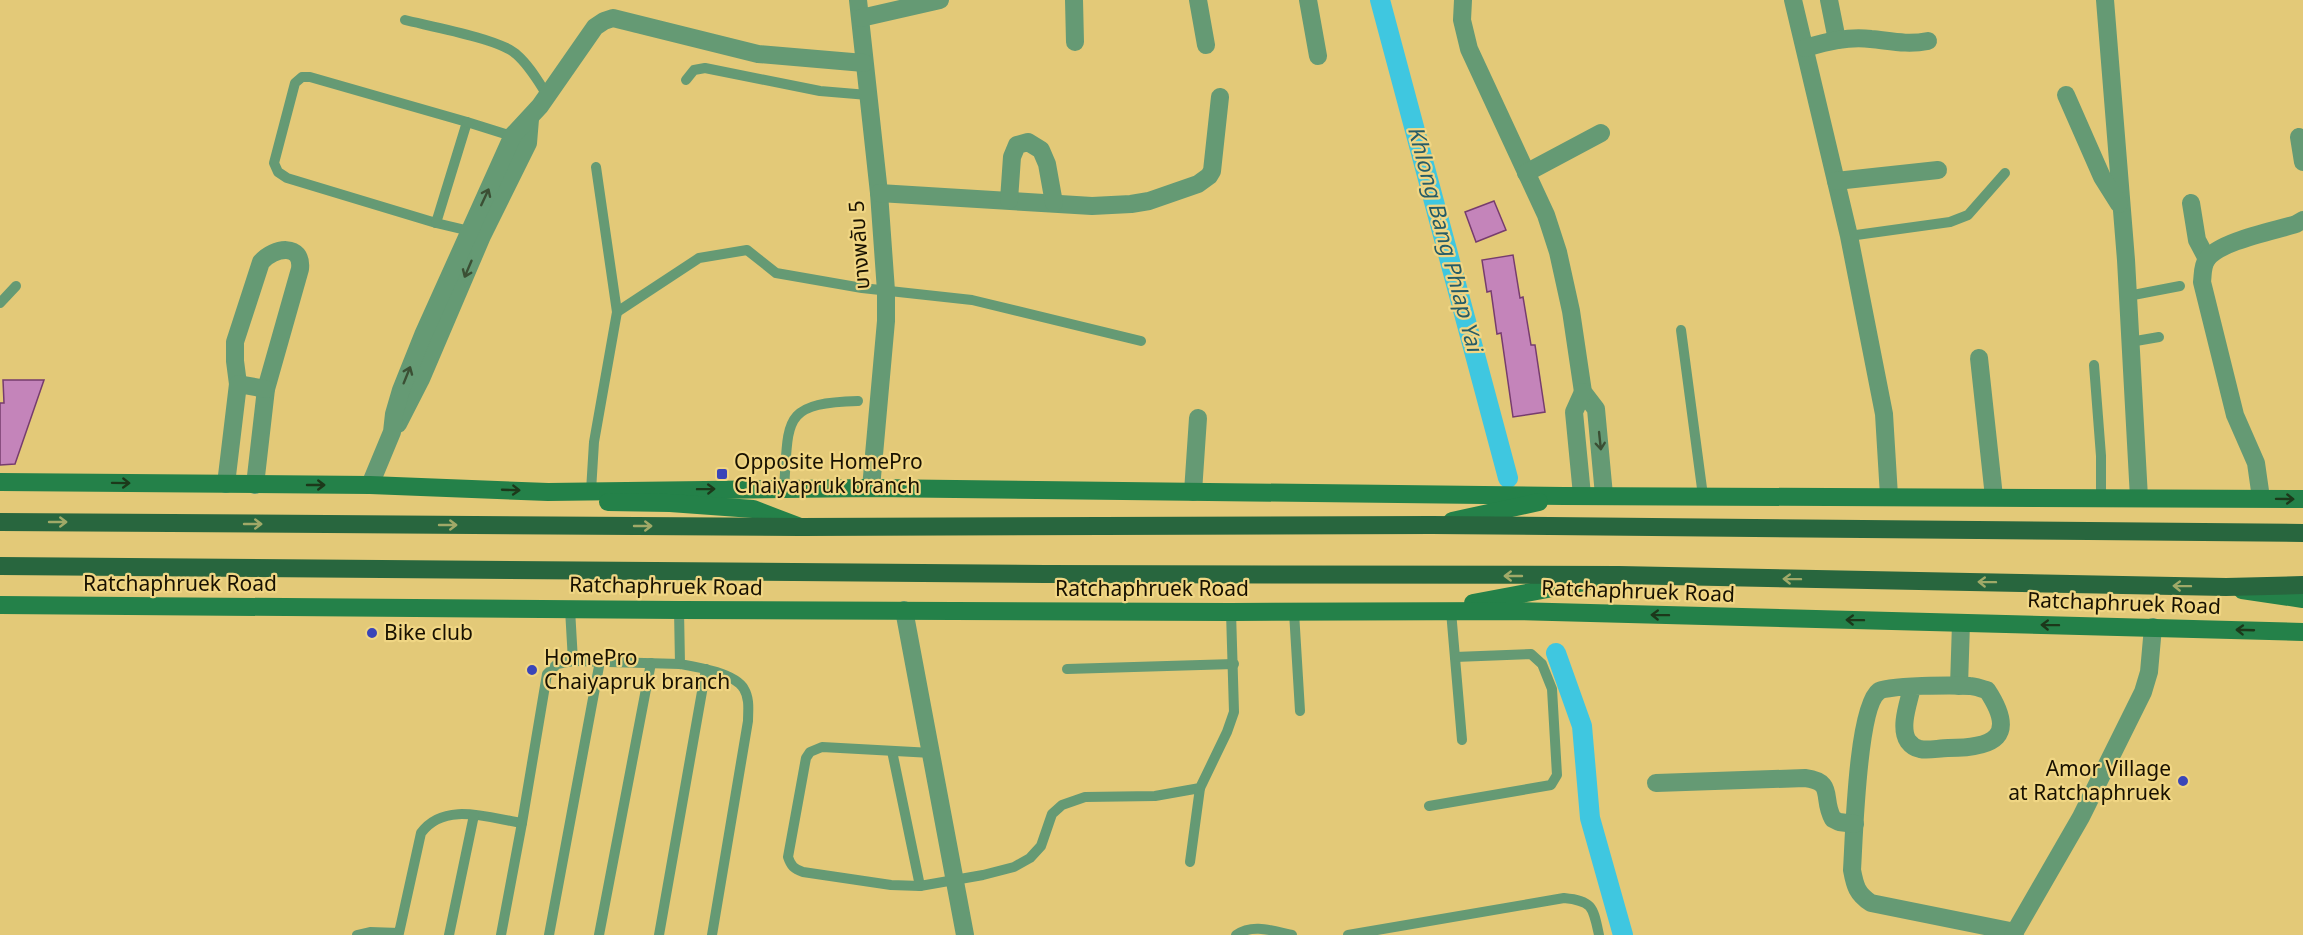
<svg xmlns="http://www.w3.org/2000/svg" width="2303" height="935" viewBox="0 0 2303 935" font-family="Georgia,'Noto Sans Thai',serif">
  <rect width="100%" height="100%" fill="#e3c978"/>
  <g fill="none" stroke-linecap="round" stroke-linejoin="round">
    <!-- canal -->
    <g stroke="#3fc7e0" stroke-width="20">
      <path d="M1380,0L1508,478"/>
      <path d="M1556,653L1582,726L1590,818L1623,935"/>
    </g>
  </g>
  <!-- building -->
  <g fill="#c484ba" stroke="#763c6e" stroke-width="1.5">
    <path d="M1494,201L1506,230L1476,242L1465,212Z"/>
    <path d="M1513,255L1520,298L1523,297L1531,345H1535L1545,412L1513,417L1501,333L1497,334L1491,291L1487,292L1482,260Z"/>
    <path d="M3,380H44L15,464L0,465V403H4Z"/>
  </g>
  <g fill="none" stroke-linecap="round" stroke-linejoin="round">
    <!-- lane -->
    <g stroke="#659a74" stroke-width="10">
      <path d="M405,20C429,26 500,39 516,54C529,65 538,81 547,95"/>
      <path d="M302,77H310L467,122L436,223L287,178L278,172L274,163L295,83Z"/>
      <path d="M686,80L694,70L705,68L820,91L868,95"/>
      <path d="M467,122L518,138"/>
      <path d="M436,223L474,232"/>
      <path d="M1849,236L1950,222L1968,215L2005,173"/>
      <path d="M2128,296L2180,286"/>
      <path d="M0,303L16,286"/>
      <path d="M617,312L699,258L747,250L776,273L862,288L972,300L1141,341"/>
      <path d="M1681,330L1703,496"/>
      <path d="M2130,342L2159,337"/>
      <path d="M2094,365L2101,456V497"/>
      <path d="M784,488C789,420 781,403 858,401"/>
      <path d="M591,491L594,442L617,312L596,167"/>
      <path d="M679,610L680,664C697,667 735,673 744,689C750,699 748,711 748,721L712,935"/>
      <path d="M1451,611L1462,740"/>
      <path d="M1294,612L1300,711"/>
      <path d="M573,661L680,664"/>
      <path d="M1067,669L1234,664"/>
      <path d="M892,751L920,886"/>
      <path d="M932,753L822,747L810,752L806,758L788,857C791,866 794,869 803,872L891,885L920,886L983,875L1014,867L1030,858L1041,846L1052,814L1062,805L1085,797L1155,796L1200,788L1227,732L1234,712L1231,612"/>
      <path d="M1429,806L1551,785L1557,775L1552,689L1542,664L1531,654L1455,657"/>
      <path d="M1190,862L1200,788"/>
      <path d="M357,935L370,932L399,933L421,833C444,801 489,818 522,823"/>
      <path d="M449,935L474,815"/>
      <path d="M501,935L522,823L547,674L557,664L573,661L570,609"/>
      <path d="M549,935L600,661"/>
      <path d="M599,935L651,663"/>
      <path d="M659,935L706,669"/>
      <path d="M1236,935C1253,923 1273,931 1292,935"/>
      <path d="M1348,935L1564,898C1593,901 1593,907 1599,935"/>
    </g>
    <!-- street -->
    <g stroke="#659a74" stroke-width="18">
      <path d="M858,0L879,193L886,291V321L871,488"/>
      <path d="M1074,0L1075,42"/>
      <path d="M1198,0L1206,45"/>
      <path d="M1308,0L1318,56"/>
      <path d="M1463,0L1462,20L1469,49L1546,215L1558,252L1571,311L1583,392L1596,409L1604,495"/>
      <path d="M1793,0L1849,236L1884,414L1889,496"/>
      <path d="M1829,0L1837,40"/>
      <path d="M2105,0L2126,260L2139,498"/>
      <path d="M861,18L940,0"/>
      <path d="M1805,48C1826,42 1848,36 1871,39C1891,41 1907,45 1928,41"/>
      <path d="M2066,95L2102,177L2119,204"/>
      <path d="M2299,137L2303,162"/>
      <path d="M1526,173L1601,133"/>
      <path d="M1836,181L1938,170"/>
      <path d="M879,193L1092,206L1131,204L1149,201L1198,184L1209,176L1212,171L1220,97"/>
      <path d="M1009,200L1012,157L1017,145L1028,142L1041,150L1047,164L1054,203"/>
      <path d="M2191,203L2197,240L2207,259"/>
      <path d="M1979,358L1994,497"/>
      <path d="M238,384L235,361V342L261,262C274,247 303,243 300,269L266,389L255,485"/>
      <path d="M398,424L421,379L482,236L528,143L530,119"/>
      <path d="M226,484L238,384L266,389"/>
      <path d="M370,485L392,432L394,414L401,390L423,335L513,135L540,106L595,27L604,21L613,18L758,54L864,63"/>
      <path d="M1193,492L1198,418"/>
      <path d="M1582,495L1574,412L1583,392"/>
      <path d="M2261,498L2256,463L2235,415L2202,282C2203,275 2202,266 2207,259C2220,241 2274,231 2296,224L2303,220"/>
      <path d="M904,610L965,935"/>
      <path d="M1959,686L1961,623"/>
      <path d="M1912,687C1909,702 1899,727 1908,741C1911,745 1915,748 1920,749C1928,751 1939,748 1948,748C1994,748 2018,737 1987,690C1982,689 1975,686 1970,686C1957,685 1886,685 1879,691C1857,707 1854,840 1852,870C1855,886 1857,894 1871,903L2015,932"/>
      <path d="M1656,783L1805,778C1836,782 1821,798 1833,819L1839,822L1855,824"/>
      <path d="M2013,935L2081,817L2143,692L2149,672L2153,627"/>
    </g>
    <!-- secondary -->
    <g stroke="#248149" stroke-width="18">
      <path d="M0,482L370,485L548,492L871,488L1564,496L2303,499"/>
      <path d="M608,502L670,503L753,509L800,527"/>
      <path d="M1452,521L1539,502"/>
      <path d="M2242,590L2303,599"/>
      <path d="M1473,603L1596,580"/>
      <path d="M0,605L679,610L1231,612L1518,611L2303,632"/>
    </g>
    <!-- primary -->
    <g stroke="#28663e" stroke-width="18">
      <path d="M0,522L800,527L1432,525L2303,533"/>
      <path d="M0,566L1045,574L1619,575L2226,587L2303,585"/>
    </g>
  </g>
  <!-- one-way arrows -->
  <defs><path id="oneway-shaft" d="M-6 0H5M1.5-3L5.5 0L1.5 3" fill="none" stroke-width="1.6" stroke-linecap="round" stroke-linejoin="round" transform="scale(1.5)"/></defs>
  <g stroke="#3b4f34">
    <use href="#oneway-shaft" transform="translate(485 197) rotate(-65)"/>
    <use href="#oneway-shaft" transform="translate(468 269) rotate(113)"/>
    <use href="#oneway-shaft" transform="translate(407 375) rotate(-68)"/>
    <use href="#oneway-shaft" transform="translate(1600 441) rotate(84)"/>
  </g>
  <g stroke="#1c381a">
    <use href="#oneway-shaft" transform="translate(121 483) rotate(1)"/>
    <use href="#oneway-shaft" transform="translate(316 485)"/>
    <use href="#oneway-shaft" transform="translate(706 489) rotate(-1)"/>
    <use href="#oneway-shaft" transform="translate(511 490) rotate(2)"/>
    <use href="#oneway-shaft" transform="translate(2285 499) rotate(1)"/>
    <use href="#oneway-shaft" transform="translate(1660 615) rotate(-179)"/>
    <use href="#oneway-shaft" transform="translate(1855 620) rotate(-179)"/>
    <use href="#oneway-shaft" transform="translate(2050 625) rotate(-179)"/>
    <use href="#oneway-shaft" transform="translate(2245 630) rotate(-178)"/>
  </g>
  <g stroke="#a0a968">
    <use href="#oneway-shaft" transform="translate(58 522)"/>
    <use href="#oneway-shaft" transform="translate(253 524)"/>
    <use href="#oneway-shaft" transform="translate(448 525)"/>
    <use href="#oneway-shaft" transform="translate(643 526)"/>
    <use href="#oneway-shaft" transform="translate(1513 576) rotate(-180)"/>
    <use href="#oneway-shaft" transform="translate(1792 579) rotate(-179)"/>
    <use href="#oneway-shaft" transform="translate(1987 582) rotate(-179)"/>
    <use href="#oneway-shaft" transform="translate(2182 586) rotate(-179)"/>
  </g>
  <!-- markers -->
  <g fill="#3a45b8" stroke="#f0d684" stroke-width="2">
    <rect x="716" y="468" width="12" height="12" rx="3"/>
    <circle cx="372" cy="633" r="6"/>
    <circle cx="532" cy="670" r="6"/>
    <circle cx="2183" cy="781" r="6"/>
  </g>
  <g text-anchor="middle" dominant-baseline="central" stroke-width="4.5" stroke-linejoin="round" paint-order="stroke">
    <!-- street labels -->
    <g font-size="21" fill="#181100" stroke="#f0d684">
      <text transform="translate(860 245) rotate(-94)">บางพลับ 5</text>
      <text x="180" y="584">Ratchaphruek Road</text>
      <text transform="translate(666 587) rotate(1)">Ratchaphruek Road</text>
      <text x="1152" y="589">Ratchaphruek Road</text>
      <text transform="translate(1638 592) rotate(2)">Ratchaphruek Road</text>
      <text transform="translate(2124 604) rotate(2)">Ratchaphruek Road</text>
    </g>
    <!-- poi labels -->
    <g font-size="21" fill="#181100" stroke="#f0d684" text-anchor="start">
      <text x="734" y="462">Opposite HomePro<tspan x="734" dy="24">Chaiyapruk branch</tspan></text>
      <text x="384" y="633">Bike club</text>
      <text x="544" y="658">HomePro<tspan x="544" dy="24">Chaiyapruk branch</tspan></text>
      <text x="2171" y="769" text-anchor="end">Amor Village<tspan x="2171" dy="24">at Ratchaphruek</tspan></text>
    </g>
    <!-- water labels -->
    <g font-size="22" font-style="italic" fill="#265c67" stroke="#f0d684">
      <text transform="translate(1444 239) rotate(75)">Khlong Bang Phlap Yai</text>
    </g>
  </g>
</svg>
